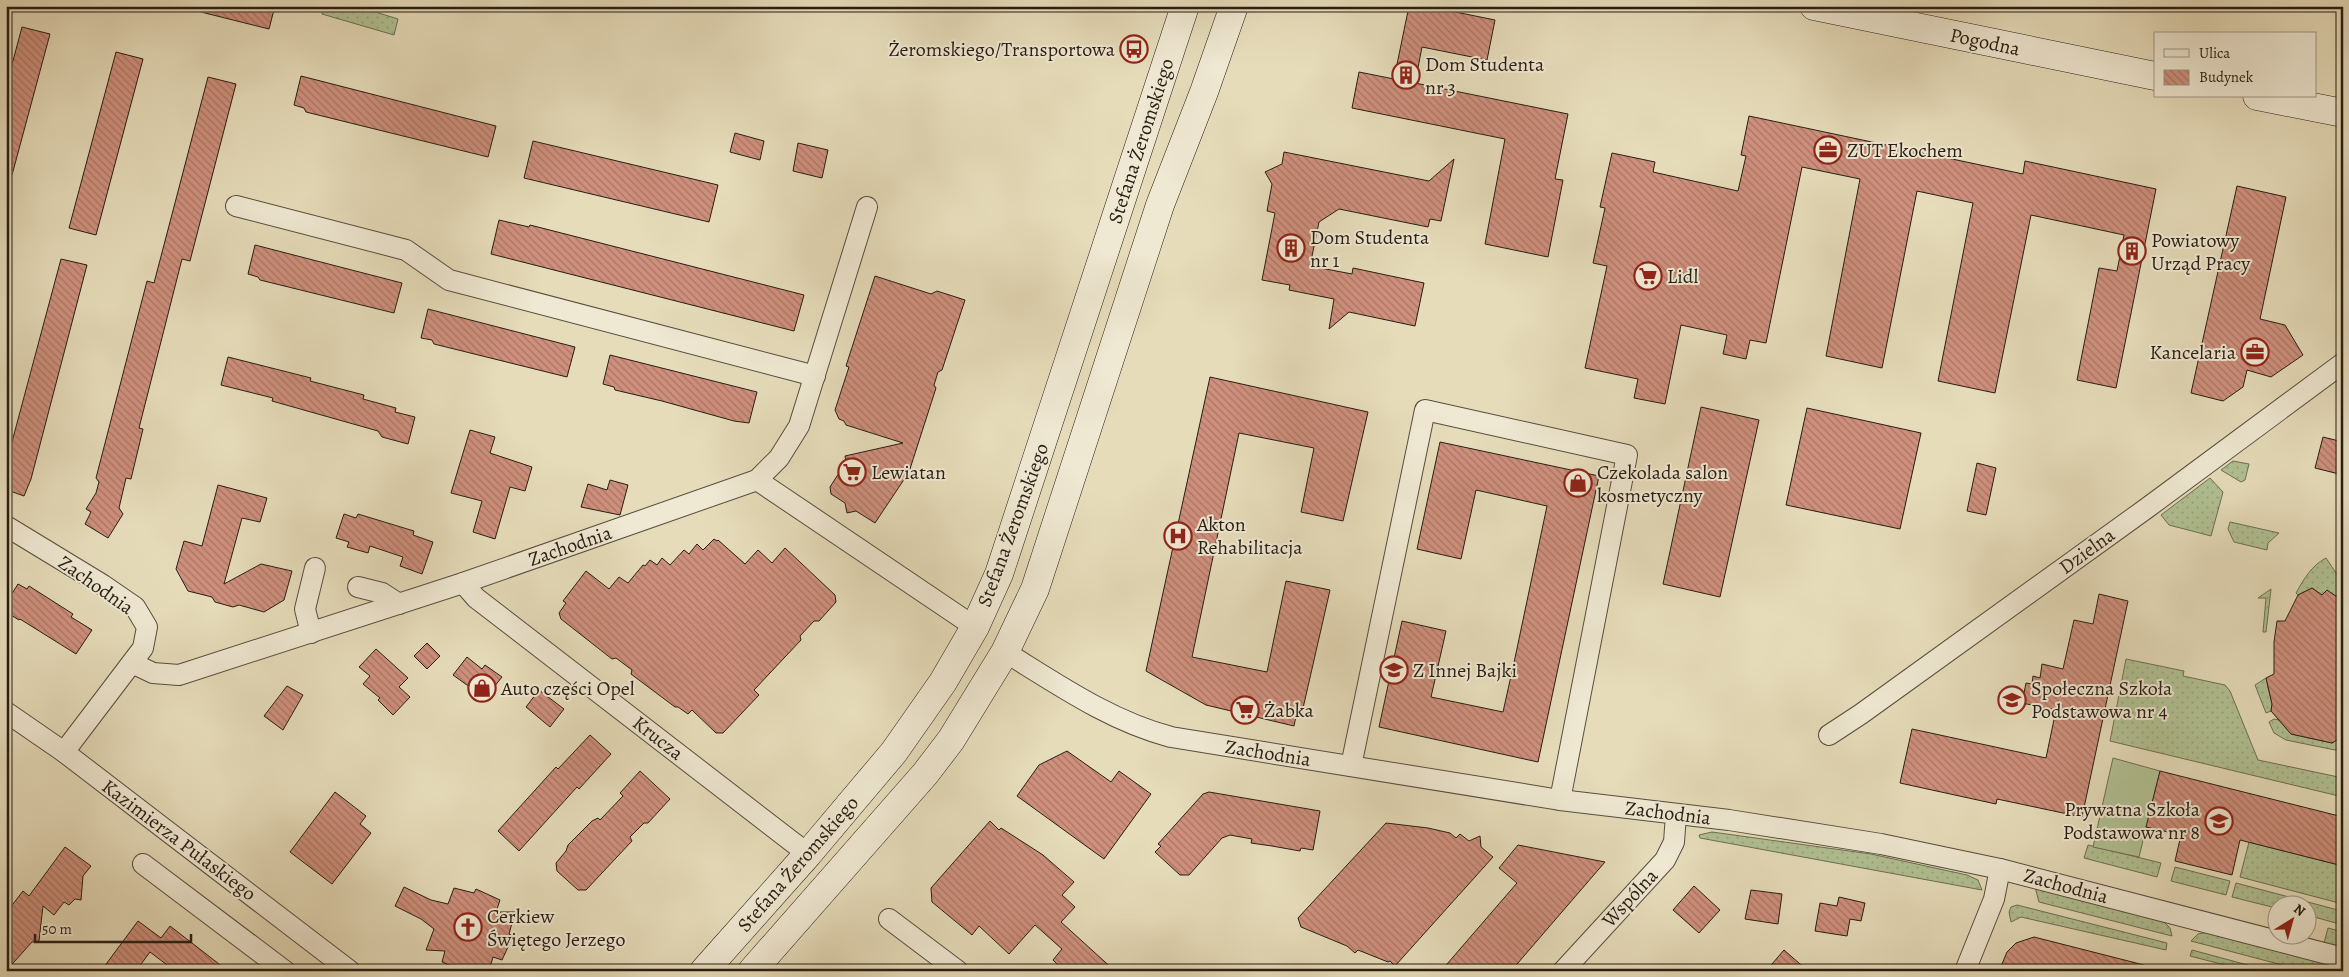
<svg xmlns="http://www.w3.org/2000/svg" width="2349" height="977" viewBox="0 0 2349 977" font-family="Alegreya,serif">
  <defs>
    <pattern id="grass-dots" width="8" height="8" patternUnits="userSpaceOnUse" patternTransform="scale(1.25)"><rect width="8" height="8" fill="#b1c193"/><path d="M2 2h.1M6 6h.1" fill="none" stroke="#98a57e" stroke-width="1.8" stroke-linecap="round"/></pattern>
    <pattern id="building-back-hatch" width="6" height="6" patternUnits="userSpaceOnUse" patternTransform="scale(1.25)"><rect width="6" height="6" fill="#cf907d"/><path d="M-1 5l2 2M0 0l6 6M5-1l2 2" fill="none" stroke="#a87565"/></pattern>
  </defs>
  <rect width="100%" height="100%" fill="#e6dcba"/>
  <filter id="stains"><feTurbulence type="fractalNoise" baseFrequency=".004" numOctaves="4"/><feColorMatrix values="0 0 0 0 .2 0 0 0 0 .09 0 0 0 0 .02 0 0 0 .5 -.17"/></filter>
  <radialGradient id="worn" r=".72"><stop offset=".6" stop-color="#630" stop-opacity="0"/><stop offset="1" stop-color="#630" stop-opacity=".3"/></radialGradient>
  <!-- grass -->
  <g fill="url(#grass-dots)" stroke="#6c6f53">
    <path d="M324,6H356L398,19L394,35L322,14Z"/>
    <path d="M2233,461L2249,464L2245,480L2241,482L2221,470Z"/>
    <path d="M2210,478L2223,492L2211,536L2169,525L2161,515Z"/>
    <path d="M2230,522L2279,533L2268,543L2267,550L2234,542L2228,529Z"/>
    <path d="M2326,558L2342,582L2339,594L2335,596L2327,590L2322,595L2312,588L2298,595L2296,593C2304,579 2311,566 2326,558Z"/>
    <path d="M2271,589L2266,632H2263L2266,598H2258Z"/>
    <path d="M2126,659L2184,671L2183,676L2225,685L2230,691L2258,760L2343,778V797L2110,741Z"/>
    <path d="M2266,678L2272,704L2271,711L2266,713L2255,685Z"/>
    <path d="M2274,719L2279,720L2291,734L2332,743L2343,736V747L2335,750L2286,740L2274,733L2269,722Z"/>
    <path d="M1712,832L1871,854L1967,875L1978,880L1982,890L1700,838L1699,835Z"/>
    <path d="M2249,842L2343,866V889L2339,903L2240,877Z"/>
    <path d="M2088,845L2161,863L2157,877L2084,858Z"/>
    <path d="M2175,867L2230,881L2226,895L2171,881Z"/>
    <path d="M2236,883L2338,910L2343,907V925L2307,915L2306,904H2276V908L2232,897Z"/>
    <path d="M2035,887L2163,921L2170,928L2172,936L2039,902Z"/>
    <path d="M2017,905L2167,943L2166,950L2021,917L2011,922L2009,912L2011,907Z"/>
    <path d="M2328,928L2343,932V948L2324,943Z"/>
    <path d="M2208,932L2343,967V969L2305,971L2191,941L2198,934Z"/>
    <path d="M2192,950L2270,971H2248L2190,956Z"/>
  </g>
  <!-- garden -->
  <path fill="#b1c193" stroke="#6c6f53" d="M2113,758L2160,771L2139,857L2093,847Z"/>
  <!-- building -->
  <g fill="url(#building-back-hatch)" stroke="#271d13">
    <path d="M202,6H275L269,29L201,12Z"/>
    <path d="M1409,6H1426L1495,20L1487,60L1422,47L1415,83L1568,114L1555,179L1563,180L1548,257L1485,244L1505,139L1352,108L1359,72L1394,79Z"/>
    <path d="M22,27L50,34L12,175L6,174V87Z"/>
    <path d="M116,52L143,59L96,235L69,228Z"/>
    <path d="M301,76L496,126L488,157L306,112L304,108L294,105Z"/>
    <path d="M208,77L236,84L190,261L182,259L139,428L143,429L131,479L126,478L119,508L123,514L108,538L85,524L91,512L86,509L96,493L99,482L96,478L147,281L154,283Z"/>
    <path d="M1749,116L2023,174L2025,161L2156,189L2116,388L2077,380L2099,268L2117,271L2124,235L2031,215L1995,393L1938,381L1973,203L1917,191L1882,368L1826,356L1860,179L1802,167L1766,343L1750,340L1746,359L1723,354L1727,335L1681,325L1665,404L1634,398L1638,379L1585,368L1607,266L1593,263L1605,208L1600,207L1612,153L1655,162L1653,172L1738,191L1746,156L1741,155Z"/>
    <path d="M735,133L764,141L760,160L730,152Z"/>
    <path d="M533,141L718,185L709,222L524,178Z"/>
    <path d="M798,143L828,150L822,178L793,171Z"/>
    <path d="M1284,152L1429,181L1454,159L1441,221L1430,219L1428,227L1339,209L1319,222L1310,266L1352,274L1353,268L1424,283L1415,326L1349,312L1329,329L1334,299L1289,290L1290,285L1262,280L1275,213L1267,211L1272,184L1265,172L1282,164Z"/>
    <path d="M2237,186L2286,197L2260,319L2285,325L2303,355L2271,377L2247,370L2243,387L2223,401L2191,393Z"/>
    <path d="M499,220L529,227L530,225L804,295L794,331L491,254Z"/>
    <path d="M255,245L402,283L394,313L260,280L258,277L248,274Z"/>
    <path d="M61,259L87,265L31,479L24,496L10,491L6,487V452L9,453Z"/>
    <path d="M875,276L931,294L937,291L965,300L942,370L938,372L934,385L936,388L909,472L875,523L856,511L847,513L845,503L831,494L830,487L846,462L845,456L903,443L846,425L844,421L839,419L835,410L849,367L846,366Z"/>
    <path d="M428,309L575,347L567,377L434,344L432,340L421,338Z"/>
    <path d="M610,355L757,392L749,423L734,421L662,401L615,390L614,387L603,384Z"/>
    <path d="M228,357L311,378L310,381L364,395L363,399L396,408L395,412L415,417L408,444L382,437L378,431L272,401L273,398L221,385Z"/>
    <path d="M1210,377L1368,412L1343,521L1301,512L1314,448L1239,433L1192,657L1267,672L1286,581L1330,590L1301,717L1296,716L1294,726L1206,705L1146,671Z"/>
    <path d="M1701,407L1759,420L1720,597L1663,584Z"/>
    <path d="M1807,408L1921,433L1900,529L1786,505Z"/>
    <path d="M470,430L495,437L490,453L532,467L525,491L510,487L495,539L473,532L482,501L451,493Z"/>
    <path d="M2323,437L2343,442V475L2315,468Z"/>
    <path d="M1440,442L1599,476L1538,762L1379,727L1402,621L1446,631L1431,697L1503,712L1515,658L1547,506L1476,490L1461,559L1417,549Z"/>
    <path d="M1977,463L1996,468L1986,515L1967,511Z"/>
    <path d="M610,480L628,485L620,515L581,507L588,484L607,490Z"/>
    <path d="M218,485L267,498L260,522L242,518L224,584L261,564L292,571L284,600L264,612L239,605L233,607L215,602L212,597L188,591L176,569L184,541L202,546Z"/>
    <path d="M344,514L356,518L358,514L414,531L413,535L433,542L422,574L400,566L403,557L370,546L368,553L347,547L349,542L336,538Z"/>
    <path d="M714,539L717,541L718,540L745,564L758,550L772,563L785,548L835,595L836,602L819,621H814L800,636L801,640L754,690L759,695L723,733H716L692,710L688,714L678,707H675L631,674L632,670L616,658L612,659L561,619L559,613L566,603L563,601L586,571L609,589L619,577L628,583L643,565L645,566L650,560L657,565L662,558L670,565L684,550L689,554L697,544L703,550Z"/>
    <path d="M18,584L27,589L29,586L73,614L71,617L92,630L76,654L20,619L19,620L6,612V603Z"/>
    <path d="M2312,588L2322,595L2327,590L2343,601V736L2332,743L2291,734L2271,711L2272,704L2266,678L2274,674V642L2277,621H2285L2298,595Z"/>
    <path d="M2099,594L2128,601L2082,817L1997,799L1996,804L1900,783L1912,729L2046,758L2056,710L2022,703L2026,683L2032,684L2033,676L2040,678L2042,664L2063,669L2074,620L2093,624Z"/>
    <path d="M427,643L440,656L427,669L414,656Z"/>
    <path d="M376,649L408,678L399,687L410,697L393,715L378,700L380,698L363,684L370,676L359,667Z"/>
    <path d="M467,657L482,669L485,665L502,677L485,698L453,675Z"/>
    <path d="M287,686L303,695L283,730L264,716Z"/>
    <path d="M539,690L564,709L550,727L526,707Z"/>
    <path d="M590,735L611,754L579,789L577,787L519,851L498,831L556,767L558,769Z"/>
    <path d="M1067,751L1111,782L1119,771L1151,794L1104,859L1017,796L1039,765Z"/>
    <path d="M640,771L670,799L648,823H644L630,837L632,841L586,890H578L557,871L556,863L566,851L568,845L592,821L598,818L600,820L623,796L620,793Z"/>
    <path d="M2160,771L2343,817V866L2240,840L2232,875L2175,861L2181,835L2146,827Z"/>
    <path d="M335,792L366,816L360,824L371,833L332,884L290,852Z"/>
    <path d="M1209,792L1320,811L1313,850L1301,848L1300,851L1272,846L1251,843L1252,839L1230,835L1222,838L1189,875H1180L1155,852L1161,846L1158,844L1203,794Z"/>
    <path d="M990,821L999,830L1001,828L1043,855L1074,882L1062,895L1075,907L1061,922L1115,971H1064L1053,960L1062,949L1035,925L1009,954L979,926L972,935L932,902L931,888Z"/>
    <path d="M1386,823L1428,828L1450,833L1456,838L1460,834L1469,841L1480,836L1481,847L1493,857L1395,966L1390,961L1388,962L1358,950L1355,953L1347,946L1301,927L1298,918Z"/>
    <path d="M1518,845L1605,862L1511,971H1441L1517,883L1499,868Z"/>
    <path d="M65,847L91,866L83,876L81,900L75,899L69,905L64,902L54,915L43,906L39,941L32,942L6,971V913L23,891L29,896Z"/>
    <path d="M1694,886L1720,910L1699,933L1673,910Z"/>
    <path d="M404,887L431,900L448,904L454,888L474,893L476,889L500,900L496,912H515L509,934L513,936L502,960L493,957L489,971H463L442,962L445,951L426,950L434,929L421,919L395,906Z"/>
    <path d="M1751,890L1782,894L1778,924L1745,919Z"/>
    <path d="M1839,897L1865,903L1861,921L1850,919L1847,936L1815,931L1820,903L1837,906Z"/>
    <path d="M138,921L161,938L170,926L228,971H175L150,952L136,971H101Z"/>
    <path d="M2034,937L2144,965L2143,971H1999L2007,952L2016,943Z"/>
    <path d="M1784,950L1808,971H1766Z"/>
  </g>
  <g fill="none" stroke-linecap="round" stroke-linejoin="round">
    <!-- street casing -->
    <g stroke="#574d3d" stroke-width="22">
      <g id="street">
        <path d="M236,206L406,250L449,280L815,376"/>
        <path d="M757,480L779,458L799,426L867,207"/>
        <path d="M6,526L103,585L135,607L147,627L143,648L64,752"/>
        <path d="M463,583L476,598L808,854"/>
        <path d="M358,587L382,593L399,604"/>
        <path d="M311,633L305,609L315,568"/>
        <path d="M1005,652C1057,684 1110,721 1171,737L1560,800L1729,820L1881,844L2000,869L2343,958"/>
        <path d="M132,663L153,673L179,675L463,583L757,480L975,627"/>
        <path d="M6,712L64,752L350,971"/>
        <path d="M1829,735L1861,714L2147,508L2343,363"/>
        <path d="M1351,766L1425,410L1627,455L1560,800"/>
        <path d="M143,864L285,971"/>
        <path d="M889,919L958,971"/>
        <path d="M1563,971L1665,860L1674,842L1676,815"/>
        <path d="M1965,971L1994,899L2000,869"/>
      </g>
    </g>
    <!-- secondary casing -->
    <g stroke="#271d13" stroke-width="29">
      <g id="secondary">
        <path d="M1814,6L2155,76"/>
        <path d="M2257,96L2343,113"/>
        <path d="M704,971L808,854L894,752L943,682L975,627L999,574L1185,6"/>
        <path d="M752,971L925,774L951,740L1005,652L1035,589L1160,205L1204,92L1234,6"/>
      </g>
    </g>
    <!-- street -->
    <use href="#street" stroke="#efe8d2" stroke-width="20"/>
    <!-- secondary -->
    <use href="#secondary" stroke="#efe8d2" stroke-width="28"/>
  </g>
  <!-- icons -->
  <defs>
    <g id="bus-ring" transform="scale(1.4375)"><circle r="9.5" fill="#efe8d2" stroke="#8f2418" stroke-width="1.5"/><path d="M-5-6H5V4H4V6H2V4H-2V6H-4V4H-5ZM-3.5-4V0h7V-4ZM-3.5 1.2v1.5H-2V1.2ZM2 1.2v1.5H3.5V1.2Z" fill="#8f2418"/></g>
    <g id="building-ring" transform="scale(1.4375)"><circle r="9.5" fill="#efe8d2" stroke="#8f2418" stroke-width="1.5"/><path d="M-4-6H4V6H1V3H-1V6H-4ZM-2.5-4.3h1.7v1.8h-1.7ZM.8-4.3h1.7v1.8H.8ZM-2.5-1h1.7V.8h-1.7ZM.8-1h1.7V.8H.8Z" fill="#8f2418"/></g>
    <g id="office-ring" transform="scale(1.4375)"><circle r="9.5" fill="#efe8d2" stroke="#8f2418" stroke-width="1.5"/><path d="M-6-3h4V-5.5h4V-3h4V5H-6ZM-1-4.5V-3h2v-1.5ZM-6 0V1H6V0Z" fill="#8f2418"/></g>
    <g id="supermarket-ring" transform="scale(1.4375)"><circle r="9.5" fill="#efe8d2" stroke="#8f2418" stroke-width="1.5"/><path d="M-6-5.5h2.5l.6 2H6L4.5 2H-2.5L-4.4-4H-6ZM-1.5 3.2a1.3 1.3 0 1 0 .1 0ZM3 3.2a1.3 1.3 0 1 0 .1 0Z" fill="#8f2418"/></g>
    <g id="shop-ring" transform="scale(1.4375)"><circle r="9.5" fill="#efe8d2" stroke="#8f2418" stroke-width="1.5"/><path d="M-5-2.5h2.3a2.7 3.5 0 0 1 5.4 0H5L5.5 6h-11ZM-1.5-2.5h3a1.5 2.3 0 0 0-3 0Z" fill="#8f2418"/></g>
    <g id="hospital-ring" transform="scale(1.4375)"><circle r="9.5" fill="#efe8d2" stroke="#8f2418" stroke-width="1.5"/><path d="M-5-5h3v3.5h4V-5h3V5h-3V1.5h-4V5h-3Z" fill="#8f2418"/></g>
    <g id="school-ring" transform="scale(1.4375)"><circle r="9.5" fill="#efe8d2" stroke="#8f2418" stroke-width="1.5"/><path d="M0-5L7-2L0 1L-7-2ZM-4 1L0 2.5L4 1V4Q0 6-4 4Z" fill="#8f2418"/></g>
    <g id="church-ring" transform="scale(1.4375)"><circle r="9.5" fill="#efe8d2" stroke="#8f2418" stroke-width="1.5"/><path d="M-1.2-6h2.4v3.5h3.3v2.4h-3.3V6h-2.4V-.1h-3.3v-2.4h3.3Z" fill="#8f2418"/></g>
  </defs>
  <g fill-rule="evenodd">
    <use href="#bus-ring" x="1134" y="49"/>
    <use href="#building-ring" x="1406" y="75"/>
    <use href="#office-ring" x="1828" y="150"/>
    <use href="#building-ring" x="1291" y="248"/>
    <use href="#building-ring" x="2132" y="251"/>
    <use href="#supermarket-ring" x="1648" y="276"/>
    <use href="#office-ring" x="2255" y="352"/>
    <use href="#supermarket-ring" x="852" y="472"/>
    <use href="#shop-ring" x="1578" y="483"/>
    <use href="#hospital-ring" x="1178" y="536"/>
    <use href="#school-ring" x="1394" y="670"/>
    <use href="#shop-ring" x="482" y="688"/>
    <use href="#school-ring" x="2012" y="700"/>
    <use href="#supermarket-ring" x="1245" y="710"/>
    <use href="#school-ring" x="2219" y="821"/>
    <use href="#church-ring" x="468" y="927"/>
  </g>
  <g text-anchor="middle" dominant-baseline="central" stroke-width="4" stroke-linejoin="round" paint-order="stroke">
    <!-- street labels -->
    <g font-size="20" fill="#271d13" stroke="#efe8d2">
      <text transform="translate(1985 42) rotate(12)">Pogodna</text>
      <text transform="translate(1141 141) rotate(-72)">Stefana Żeromskiego</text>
      <text transform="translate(1013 525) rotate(-70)">Stefana Żeromskiego</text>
      <text transform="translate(570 546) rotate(-19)">Zachodnia</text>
      <text transform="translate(2087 551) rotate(-36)">Dzielna</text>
      <text transform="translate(96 585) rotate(35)">Zachodnia</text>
      <text transform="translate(658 738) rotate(38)">Krucza</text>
      <text transform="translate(1268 753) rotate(9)">Zachodnia</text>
      <text transform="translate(1668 813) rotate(7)">Zachodnia</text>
      <text transform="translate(179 840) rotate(37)">Kazimierza Pułaskiego</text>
      <text transform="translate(798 864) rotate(-49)">Stefana Żeromskiego</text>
      <text transform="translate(2066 886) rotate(15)">Zachodnia</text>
      <text transform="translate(1630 898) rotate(-47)">Wspólna</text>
    </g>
    <!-- poi labels -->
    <g font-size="20" fill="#271d13" stroke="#efe8d2" text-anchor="start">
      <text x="1115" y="49" text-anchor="end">Żeromskiego/Transportowa</text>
      <text x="1425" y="64">Dom Studenta<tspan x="1425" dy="23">nr 3</tspan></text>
      <text x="1847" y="150">ZUT Ekochem</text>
      <text x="1310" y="237">Dom Studenta<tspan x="1310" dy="23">nr 1</tspan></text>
      <text x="2151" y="240">Powiatowy<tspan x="2151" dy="23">Urząd Pracy</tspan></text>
      <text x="1667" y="276">Lidl</text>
      <text x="2236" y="352" text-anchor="end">Kancelaria</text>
      <text x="871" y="472">Lewiatan</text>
      <text x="1597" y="472">Czekolada salon<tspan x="1597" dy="23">kosmetyczny</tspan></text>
      <text x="1197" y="524">Akton<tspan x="1197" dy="23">Rehabilitacja</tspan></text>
      <text x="1413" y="670">Z Innej Bajki</text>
      <text x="501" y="688">Auto części Opel</text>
      <text x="2031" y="688">Społeczna Szkoła<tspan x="2031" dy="23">Podstawowa nr 4</tspan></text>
      <text x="1264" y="710">Żabka</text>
      <text x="2200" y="809" text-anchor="end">Prywatna Szkoła<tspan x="2200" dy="23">Podstawowa nr 8</tspan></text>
      <text x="487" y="916">Cerkiew<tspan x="487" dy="23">Świętego Jerzego</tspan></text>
    </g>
  </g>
  <!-- margin -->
  <rect width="2349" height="977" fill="none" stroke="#e6dcba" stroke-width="25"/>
  <rect x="8" y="8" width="2334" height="962" fill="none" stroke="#271d13" stroke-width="2.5"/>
  <rect x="12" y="12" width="2324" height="952" fill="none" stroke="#271d13"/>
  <!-- legend -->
  <rect x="2154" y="32" width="162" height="65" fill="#efe8d2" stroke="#9f9786"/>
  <rect x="2164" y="49" width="25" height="8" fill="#efe8d2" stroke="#9f9786"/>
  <text x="2199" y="58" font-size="15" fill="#271d13">Ulica</text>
  <rect x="2164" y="70" width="25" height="15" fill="url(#building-back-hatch)" stroke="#9f9786"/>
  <text x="2199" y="82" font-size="15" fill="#271d13">Budynek</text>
  <!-- north arrow -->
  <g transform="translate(2292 920) rotate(37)"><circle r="24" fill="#efe8d2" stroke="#9f9786"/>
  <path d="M0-4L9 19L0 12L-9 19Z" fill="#8f2418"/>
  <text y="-8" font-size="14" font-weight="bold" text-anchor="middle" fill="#271d13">N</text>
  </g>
  <!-- scale -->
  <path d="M35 934v8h156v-8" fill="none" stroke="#271d13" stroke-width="2.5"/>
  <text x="42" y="934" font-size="15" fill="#271d13" stroke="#efe8d2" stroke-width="4" paint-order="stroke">50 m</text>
  <rect width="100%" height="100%" filter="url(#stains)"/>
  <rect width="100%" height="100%" fill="url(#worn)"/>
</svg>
